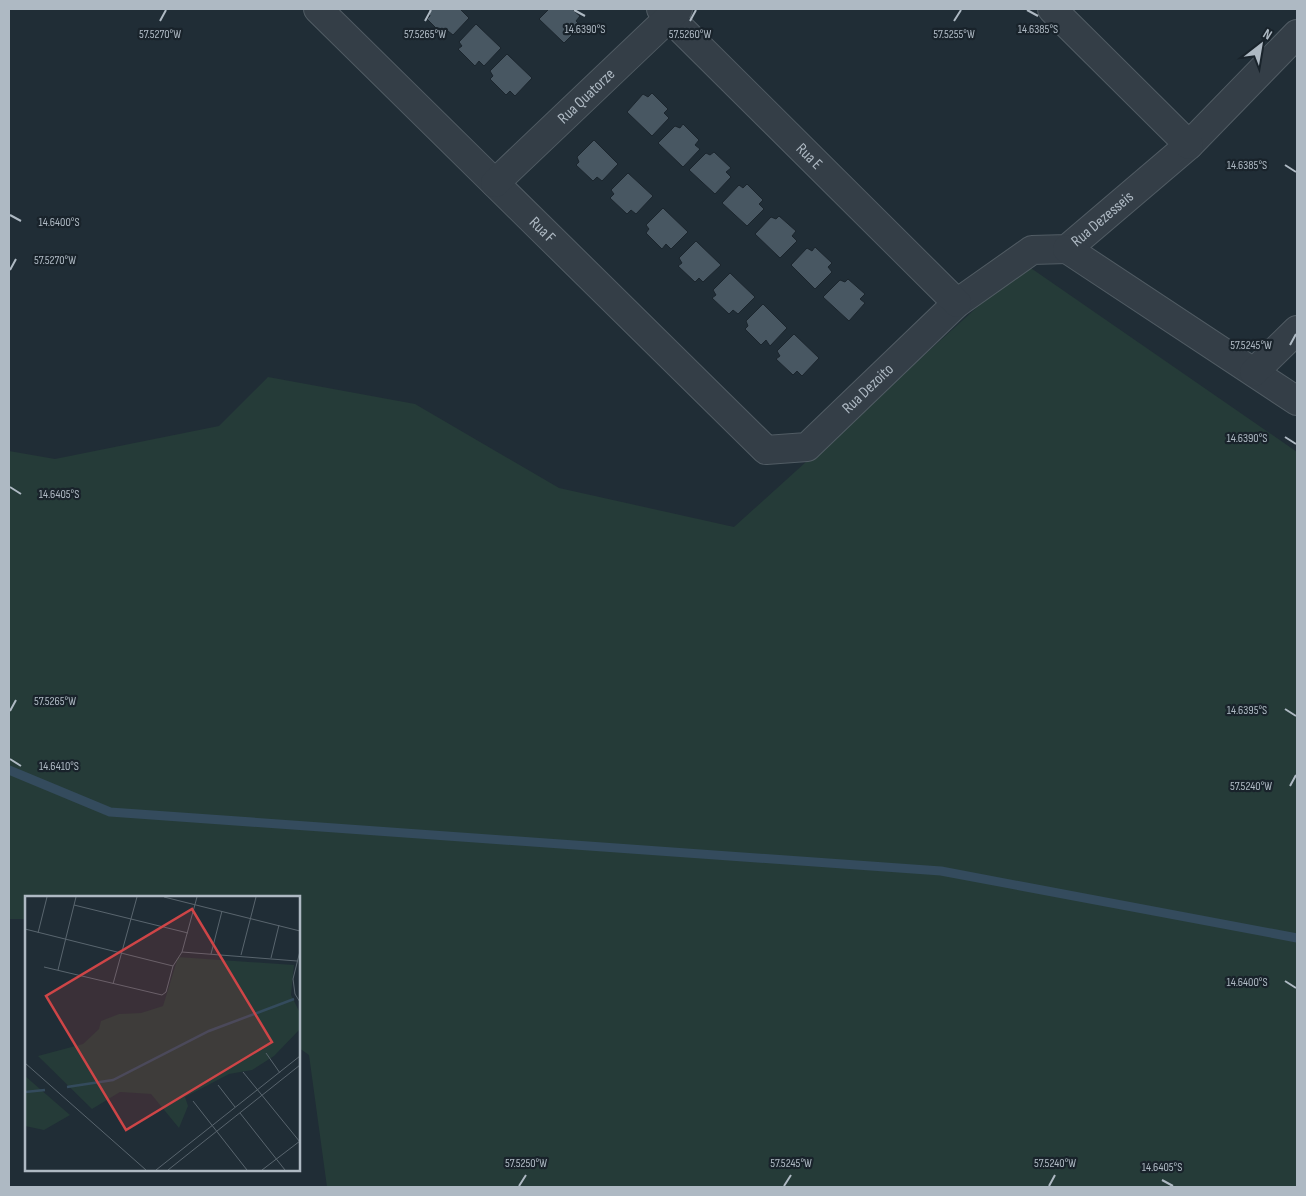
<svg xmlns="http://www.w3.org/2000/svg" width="1306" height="1196" viewBox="0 0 1306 1196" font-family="'Sofia Sans Condensed',sans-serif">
  <rect width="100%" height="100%" fill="#202d36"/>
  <!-- green -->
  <path fill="#253b38" d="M1025,264L1297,452V1187H327L309,1055L299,1048V897H26V919H9V451L55,459L219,426L268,377L415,404L559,488L734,527Z"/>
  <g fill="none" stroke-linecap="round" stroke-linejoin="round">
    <!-- stream -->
    <path stroke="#344b5d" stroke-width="9" d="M9,770L110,812L941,871L1297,938"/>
  </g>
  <!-- building -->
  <g fill="#485762" stroke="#1b252d">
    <path d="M430,9H460L469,18L453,35L448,31L443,35L427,19L430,16L428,11Z"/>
    <path d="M549,9H572L580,16L576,21L581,26L564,43L539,19Z"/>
    <path d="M476,24L501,48L484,66L479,61L475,66L458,49L462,46L459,42Z"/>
    <path d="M507,54L532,78L515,96L510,91L506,95L490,79L493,76L490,71Z"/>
    <path d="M652,93L668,109L664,113L669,118L652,136L627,112L643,94L648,97Z"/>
    <path d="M683,124L699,140L695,145L700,149L683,167L658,143L675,126L680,128Z"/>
    <path d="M594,140L618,164L602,181L597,177L593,181L576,165L579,162L577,157Z"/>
    <path d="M714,152L731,168L726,172L731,177L715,194L689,170L706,153L710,155Z"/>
    <path d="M628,173L653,196L636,214L631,210L627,214L610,198L614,194L611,190Z"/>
    <path d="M747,184L763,200L759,204L764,209L747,226L722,203L739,185L743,188Z"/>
    <path d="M663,208L688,232L671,249L666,244L662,249L646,233L649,229L646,225Z"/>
    <path d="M779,216L796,231L792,236L797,241L780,258L755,234L771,217L776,219Z"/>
    <path d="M696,241L721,265L703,282L699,278L695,282L678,266L682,263L679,258Z"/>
    <path d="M815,247L832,263L828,267L832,272L815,289L791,265L807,248L812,251Z"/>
    <path d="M730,273L755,297L738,314L733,310L729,314L712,298L716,295L713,290Z"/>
    <path d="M848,279L865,294L860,299L865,303L849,321L823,297L840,280L845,282Z"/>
    <path d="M763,304L787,328L770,346L766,340L761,345L745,329L748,326L746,321Z"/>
    <path d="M794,334L819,358L802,376L797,371L793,375L776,359L780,356L777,351Z"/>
  </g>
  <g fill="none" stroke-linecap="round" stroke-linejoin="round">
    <!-- street casing -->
    <g stroke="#515c64" stroke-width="30">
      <g id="street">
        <path id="s1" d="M318,9L766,450L807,447L957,303L1032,250L1067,249L1189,145L1297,34"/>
        <path id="s2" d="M661,9L957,303"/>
        <path d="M1052,9L1189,145"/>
        <path id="s3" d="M495,183L678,9"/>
        <path d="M1067,249L1297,401"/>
        <path d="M1254,372L1297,330"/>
      </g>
    </g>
    <!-- street -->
    <use href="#street" stroke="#343e47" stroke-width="28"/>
  </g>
  <!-- ticks -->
  <path fill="none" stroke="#aeb9c3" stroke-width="2" d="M574,10L585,16M1027,10L1038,16M160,21L166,10M425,21L431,10M690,21L696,10M954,21L961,10M1285,165L1296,172M10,215L21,221M10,270L16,259M1290,345L1296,334M1285,437L1296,444M10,487L21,494M1285,709L1296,716M10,711L16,700M10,759L21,766M1290,786L1296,775M1285,981L1296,988M1162,1180L1173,1186M519,1186L526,1175M784,1186L791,1175M1049,1186L1055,1175"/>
  <g text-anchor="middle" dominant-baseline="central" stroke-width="4.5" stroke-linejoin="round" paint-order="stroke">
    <!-- street labels -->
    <g font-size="16" fill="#aeb9c3" stroke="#19232b">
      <text stroke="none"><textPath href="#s3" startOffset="126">Rua Quatorze</textPath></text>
      <text stroke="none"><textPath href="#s2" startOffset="209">Rua E</textPath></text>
      <text stroke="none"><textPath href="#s1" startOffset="1051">Rua Dezesseis</textPath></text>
      <text stroke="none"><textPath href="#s1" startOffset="315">Rua F</textPath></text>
      <text stroke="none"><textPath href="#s1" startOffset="754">Rua Dezoito</textPath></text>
    </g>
  </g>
  <!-- overview -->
  <g transform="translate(25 896)">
    <rect width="275" height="275" fill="#202d36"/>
    <path d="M153,61L269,69L266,99L275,117V133L249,160L227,174L204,178L160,201L163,210L154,232L126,198L95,196L67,213L13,160L58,148L74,133L76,125L94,118L116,117L138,110ZM0,180L45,219L19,234L0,230Z" fill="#253b38"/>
    <path fill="none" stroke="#344b5d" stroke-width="2.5" d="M42,191L88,184L184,135L269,103M0,196L20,194"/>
    <path fill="none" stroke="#59656e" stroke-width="1" d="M139,1L275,35M49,9L163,37M0,33L148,70M13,37L22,1M275,55L268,83L270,98L275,106M157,56L272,65M186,58L197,15M216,59L231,1M246,62L254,29M19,71L137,99L141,96L148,70L157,56L172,1M33,74L51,1M88,88L112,1M241,157L255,177M0,167L121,274M218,176L275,246M193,189L210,211M168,205L222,274M215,217L260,274M131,274L275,160M143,274L275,169M237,274L275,245"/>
    <path fill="#ce4547" fill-opacity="0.15" stroke="#ce4547" stroke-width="2.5" d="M167,13L247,146L101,234L21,100Z"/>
    <rect width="275" height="275" fill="none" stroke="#aeb9c3" stroke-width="2.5"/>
  </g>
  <g font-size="12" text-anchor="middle" fill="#aeb9c3" stroke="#19232b" stroke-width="4.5" stroke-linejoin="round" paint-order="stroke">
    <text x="585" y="33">14.6390°S</text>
    <text x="1038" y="33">14.6385°S</text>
    <text x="690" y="38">57.5260°W</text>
    <text x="954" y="38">57.5255°W</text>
    <text x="160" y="38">57.5270°W</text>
    <text x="425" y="38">57.5265°W</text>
    <text x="1247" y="169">14.6385°S</text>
    <text x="59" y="226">14.6400°S</text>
    <text x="55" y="264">57.5270°W</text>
    <text x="1251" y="349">57.5245°W</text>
    <text x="1247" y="442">14.6390°S</text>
    <text x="59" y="498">14.6405°S</text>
    <text x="55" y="705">57.5265°W</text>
    <text x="1247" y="714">14.6395°S</text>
    <text x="59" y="770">14.6410°S</text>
    <text x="1251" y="790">57.5240°W</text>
    <text x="1247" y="986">14.6400°S</text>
    <text x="526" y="1167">57.5250°W</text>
    <text x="791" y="1167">57.5245°W</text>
    <text x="1055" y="1167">57.5240°W</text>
    <text x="1162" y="1171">14.6405°S</text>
  </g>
  <!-- border -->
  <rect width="1306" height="1196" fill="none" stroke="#aeb9c3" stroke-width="20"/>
  <!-- north arrow -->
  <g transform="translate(1261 45) rotate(31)" stroke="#19232b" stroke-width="4" paint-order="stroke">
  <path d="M0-4L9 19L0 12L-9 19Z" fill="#aeb9c3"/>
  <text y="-8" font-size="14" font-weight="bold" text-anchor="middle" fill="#aeb9c3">N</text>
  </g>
</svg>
